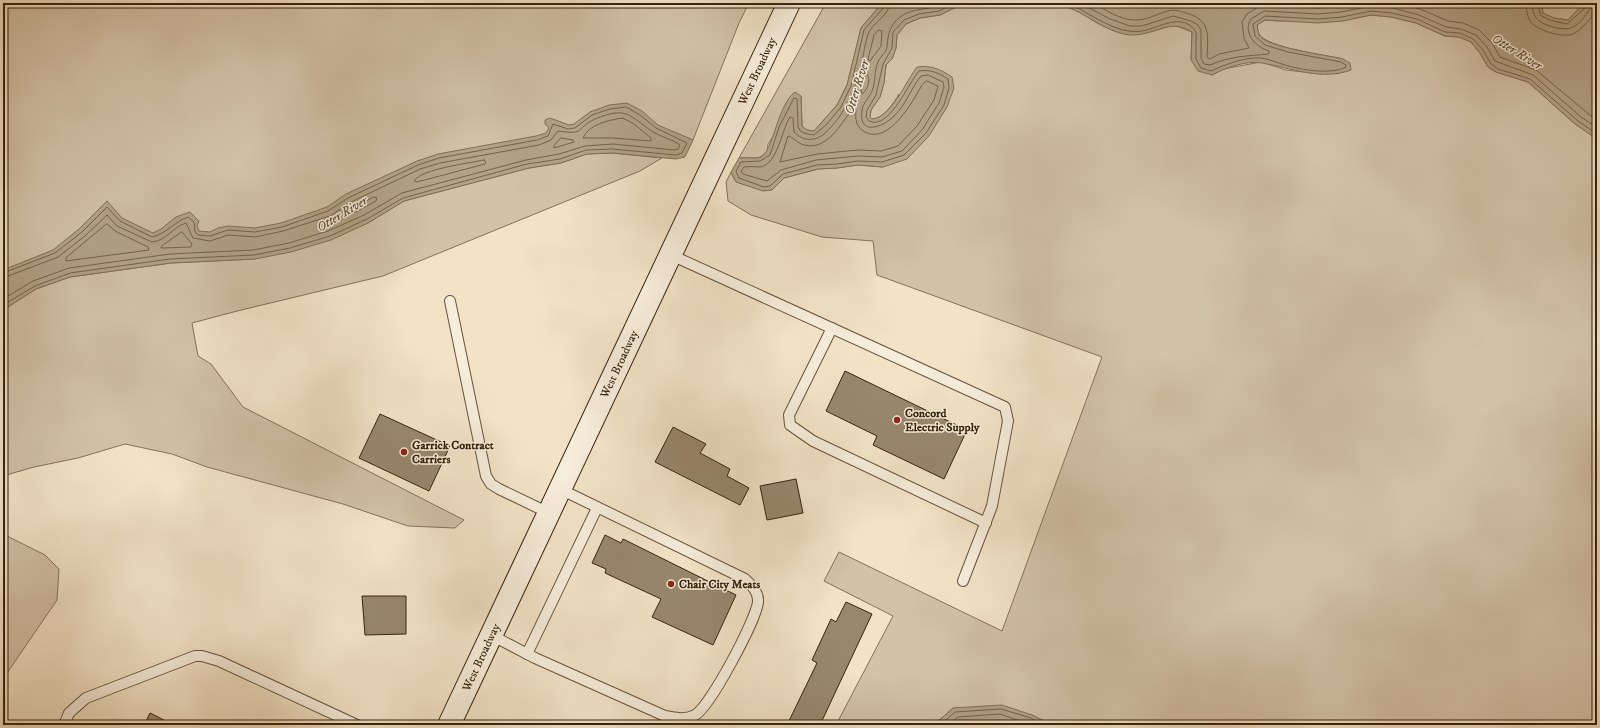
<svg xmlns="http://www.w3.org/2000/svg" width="1600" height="728" viewBox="0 0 1600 728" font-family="'IM FELL DW Pica',serif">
  <rect width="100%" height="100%" fill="#f2e3c7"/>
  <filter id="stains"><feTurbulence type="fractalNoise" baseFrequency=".005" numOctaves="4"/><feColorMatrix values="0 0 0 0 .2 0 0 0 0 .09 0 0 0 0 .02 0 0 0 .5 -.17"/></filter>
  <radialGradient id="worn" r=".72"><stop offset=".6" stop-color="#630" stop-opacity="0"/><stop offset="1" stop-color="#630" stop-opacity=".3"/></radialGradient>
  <!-- green -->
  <g fill="#d2c2a7" stroke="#84725a">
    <path d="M3,3H749L739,23L693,140L680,135L600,133L312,233L3,278Z"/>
    <path d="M826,3H882L861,28L847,85L837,105L814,131L807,130L802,127L801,96L768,144L767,152L759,158H739Z"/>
    <path d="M964,3C997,3 1032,0 1065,6C1077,9 1087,17 1097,23C1129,40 1142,35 1173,25L1192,32L1191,60L1212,75L1223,69L1261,62L1286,70L1322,74L1343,59C1327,55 1267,48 1259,34C1258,32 1257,28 1257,25L1265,20L1278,21L1357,18L1371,15L1391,17L1416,23L1445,36L1459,37L1471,42L1480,53L1488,67L1496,72L1528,82L1575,124L1597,139V725H1052L1032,715L953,708L934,725H836L893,616L824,581L839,552L1002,631L1102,357L877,275L873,241L822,237L751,215L728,201L726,182L731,172L736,182L772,190L784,178L818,169L837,168L858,165L883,167L899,94C893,104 884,118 872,119L870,117L871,110L880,97L884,83L886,65L892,59L896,48L897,35L906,24L920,18L940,15Z"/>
    <path d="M1541,3H1584L1568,20L1554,18L1543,13Z"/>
    <path d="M612,153L662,158L640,171L383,276L237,311L192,323L198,356L211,364L243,407L464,520L455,528L408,526L343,504L207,467L172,454L125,444L78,458L34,467L3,476V310L36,289L70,277L171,263L255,259L368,223L404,201L529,168L561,163L587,154Z"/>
    <path d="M3,534L45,555L59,569L57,600L3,679Z"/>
  </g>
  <!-- water -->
  <g fill="#b2a287" stroke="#806f56">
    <path d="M882,3H964L940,15L920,18L906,24L897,35L896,48L892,59L886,65L884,83L880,97L871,110L870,117L872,119C891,118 906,81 917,67C931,65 940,69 952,77L954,88L947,107L929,136L907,159L883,167L858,165L837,168L818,169L784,178L772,190L763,191L736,182L731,172L739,158C745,157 755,159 761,157C773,151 778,104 795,92L801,96L802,126L807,130L814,131L837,105L847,85L861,28Z"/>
    <path d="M1042,3H1541L1543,13L1554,18L1568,20L1584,3H1597V139L1575,124L1528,82L1496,72L1488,67L1480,53L1471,42L1459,37L1445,36L1416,23L1391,17L1371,15L1343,21L1318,23L1265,20L1257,25C1258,28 1258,32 1259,35C1267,48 1327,55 1343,59L1350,63L1351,70C1322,81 1291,68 1262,63C1248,60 1224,68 1212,75L1198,71L1191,60L1192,32C1171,17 1154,36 1131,35C1109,34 1087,14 1067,7C1059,5 1050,4 1042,3Z"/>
    <path d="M627,103L642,111L658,125L693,140L685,157L676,159L612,153L587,154L561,163L529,168L404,201L368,223L331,240L291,252L255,259L171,263L70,277L36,289L3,310V270L53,250L79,229L107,201L122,218L153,233L161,229L176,217L190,212L199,221L197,226L199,231L210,232L218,228L228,226L255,228L281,223L327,207L346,194L417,161L438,154L536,136L546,133L549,128L545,124V120L550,118L569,125L574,124L590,112L609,105Z"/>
    <path d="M1002,705L1032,715L1052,725H934L953,708Z"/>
  </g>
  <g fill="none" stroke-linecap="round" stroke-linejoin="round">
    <!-- shore -->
    <g stroke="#74624a" stroke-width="1">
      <path d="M885,3L884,7L864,30L851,86L841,107L827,124L814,135C807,134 800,133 798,127L797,99L794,98L779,127L770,155L760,161L741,162L736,171L739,178L764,187L770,186L783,174L817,165L837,164L858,161L882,162L904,155L926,133L944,105L949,88L948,79C939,73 930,69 919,71C909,82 889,131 869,121L866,117L867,110L876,95L883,64L892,48L893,32L904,20L919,14L939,11L954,3"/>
      <path d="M890,3C889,15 874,22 869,32C865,41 864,53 862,62C855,90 846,114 824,134C814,142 803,141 794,132L793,118L790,117C781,131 778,164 760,167C755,167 749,166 744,167L741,171L743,174L767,181L781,170L816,160L858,156L882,157L902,151L922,130L939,103L944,87L943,82L928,75L921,76C911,88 906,105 894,116C882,128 858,136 862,110C863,103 869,98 872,91C876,82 874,71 878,62C880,56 887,53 887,46C888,34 890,25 900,17C913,7 930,11 943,3"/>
      <path d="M1068,3C1090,13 1116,35 1142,31C1159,28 1183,11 1196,32V59L1201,68L1211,71C1226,64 1245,57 1261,58C1269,59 1278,63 1285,65C1302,70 1330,75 1346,67V65L1341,62L1288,52L1265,45L1255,36L1253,24L1265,16L1318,19L1342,17L1371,11L1392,13L1417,19L1445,32L1460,33L1473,39L1483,50L1491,64L1498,69L1530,79L1578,121L1597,134"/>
      <path d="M1080,3L1110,19L1130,26H1142L1173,16L1191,21L1198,25L1201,30V58L1204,64L1210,65C1230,56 1248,56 1269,54V51C1256,47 1242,33 1251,19L1264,11L1318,14L1341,12L1371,6L1393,8L1419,15L1446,27L1461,29L1476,35L1487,47L1495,61L1533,75L1581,117L1597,128"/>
      <path d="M1094,3C1105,10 1119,19 1133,20C1145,21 1157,14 1168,11C1174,9 1180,11 1186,13C1211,20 1208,35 1207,57L1210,59L1219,54L1249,48L1244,38L1242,22L1247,14L1258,7L1265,5L1318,8L1340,6L1353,3"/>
      <path d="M1396,3L1420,9L1448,21L1463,23L1479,30L1492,43L1500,57L1536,70L1597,121"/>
      <path d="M1526,3C1526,9 1527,16 1530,21C1537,31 1563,38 1573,34C1581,30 1593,17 1597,9"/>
      <path d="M1532,3C1532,8 1533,14 1536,18C1541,25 1562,31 1571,28C1578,26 1591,11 1592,3"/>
      <path d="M1537,3L1541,16L1553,21L1567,24L1586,7L1587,3"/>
      <path d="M879,30L882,31L881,46L870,61L868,59L874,35Z"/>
      <path d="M867,74C871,79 868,90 862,94L861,91L865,75Z"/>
      <path d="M927,81L938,86L934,100L917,126L898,146L881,151L858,150L817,154L780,162L788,136C793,137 797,143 804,145C827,151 841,124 853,108L856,110C855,119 856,127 865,132C889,145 913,101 922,85Z"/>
      <path d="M623,118L634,124L651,138V141L613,138H583C589,124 609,120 623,118Z"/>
      <path d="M561,138L573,140L574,142L554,148V146Z"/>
      <path d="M484,160L486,162L485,164L417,182L414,181C421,169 470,163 484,160Z"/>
      <path d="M374,197L377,198L376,201L350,215L348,214V211Z"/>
      <path d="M107,224L115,231L148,247L149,250L66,261V258Z"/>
      <path d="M182,232L192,244L191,247L161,248L162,246Z"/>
      <path d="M3,273L55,253L82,232L107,207L120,221L152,237C166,234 174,222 188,217L194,222L195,232L198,235L210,236L228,230L255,232L282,227L328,211L348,198L418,165L439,158L537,140L548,136L553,124L568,129L575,128L592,115L610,109L626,107L640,115L656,128L687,143L682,153L676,155L612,149L586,150L560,159L527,164L403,198L367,219L330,236L290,248L254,255L170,259L70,273L35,286L3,305"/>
      <path d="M3,278L58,257L85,236L107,215L117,226L152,242C166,241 173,227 186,223L193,238L210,241L228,235L255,237L283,231L330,216L351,202L420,169L440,163L539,145L551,140L558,131C587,135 574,129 595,119C627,106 628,115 653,132C661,137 672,139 680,145L678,149L675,150L613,144L585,146L559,154L526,160L402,193L364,215L328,231L289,243L253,250L170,254L69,268L33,281L3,299"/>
      <path d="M940,725L955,712L1001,709L1031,718L1043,725"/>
      <path d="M948,725L958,717L1000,714L1032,725"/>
      <path d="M957,725L960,723L1000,720L1015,725"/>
    </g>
  </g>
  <!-- building -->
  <g fill="#98876d" stroke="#36230c">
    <path d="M845,371L967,430L944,479L873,445L877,436L826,411Z"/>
    <path d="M380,414L450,446L429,491L359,458Z"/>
    <path d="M673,427L706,444L700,453L730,469L727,476L749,488L740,505L655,462Z"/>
    <path d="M796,479L803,513L767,520L760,486Z"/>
    <path d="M605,535L621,543L623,539L736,595L713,645L652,617L661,599L605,573L606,569L592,563Z"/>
    <path d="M362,596H406V634L365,635Z"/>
    <path d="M846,602L872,614L820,725H787L817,663L812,660L831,619L836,622Z"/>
    <path d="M150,713L174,725H144Z"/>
  </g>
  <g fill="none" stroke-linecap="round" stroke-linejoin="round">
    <!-- service casing -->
    <g stroke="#65533b" stroke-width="12">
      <g id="service">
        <path d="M671,255L1005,407L1008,421L992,506L963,581"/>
        <path d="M450,301L486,476L491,484L499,489L549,513"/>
        <path d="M832,328L789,415L790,425L813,441L986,523"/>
        <path d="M491,635L535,658L665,716C675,718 685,720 695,715C710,707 756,620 758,602C759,593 752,585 745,579L560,489"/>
        <path d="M527,654L597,508"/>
        <path d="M64,725L69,713L86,698L195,656H202L219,661L357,725"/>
      </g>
    </g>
    <!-- secondary casing -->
    <g stroke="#36230c" stroke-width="24">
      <g id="secondary">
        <path id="s1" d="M449,725L789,3"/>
      </g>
    </g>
    <!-- service -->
    <use href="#service" stroke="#f7eddb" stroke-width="10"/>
    <!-- secondary -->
    <use href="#secondary" stroke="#f7eddb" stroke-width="22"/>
  </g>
  <!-- markers -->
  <g fill="#8f2418" stroke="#f7eddb" stroke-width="1.5">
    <circle cx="897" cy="420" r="4"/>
    <circle cx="404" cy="452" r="4"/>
    <circle cx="671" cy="584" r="4"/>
  </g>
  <g text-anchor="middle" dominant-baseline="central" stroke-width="3" stroke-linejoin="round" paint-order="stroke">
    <!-- street labels -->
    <g font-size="12" fill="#36230c" stroke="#f7eddb">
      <text stroke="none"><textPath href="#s1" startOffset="723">West Broadway</textPath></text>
      <text stroke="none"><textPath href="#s1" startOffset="399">West Broadway</textPath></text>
      <text stroke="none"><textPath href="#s1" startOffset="75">West Broadway</textPath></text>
    </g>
    <!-- poi labels -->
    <g font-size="12" font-weight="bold" fill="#36230c" stroke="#f7eddb" text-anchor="start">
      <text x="905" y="413">Concord<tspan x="905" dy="14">Electric Supply</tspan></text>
      <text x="412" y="445">Garrick Contract<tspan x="412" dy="14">Carriers</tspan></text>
      <text x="679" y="584">Chair City Meats</text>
    </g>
    <!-- water labels -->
    <g font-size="13" font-style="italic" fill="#614f37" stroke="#f7eddb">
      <text transform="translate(1517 52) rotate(32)">Otter River</text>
      <text transform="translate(857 87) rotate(-73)">Otter River</text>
      <text transform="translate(342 214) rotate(-31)">Otter River</text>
    </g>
  </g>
  <!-- margin -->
  <rect width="1600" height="728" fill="none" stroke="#f2e3c7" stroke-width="16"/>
  <rect x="4" y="4" width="1592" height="720" fill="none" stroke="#36230c" stroke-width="2"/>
  <rect x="8" y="8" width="1584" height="712" fill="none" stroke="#36230c"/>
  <rect width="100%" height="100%" filter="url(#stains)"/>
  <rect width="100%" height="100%" fill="url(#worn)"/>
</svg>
